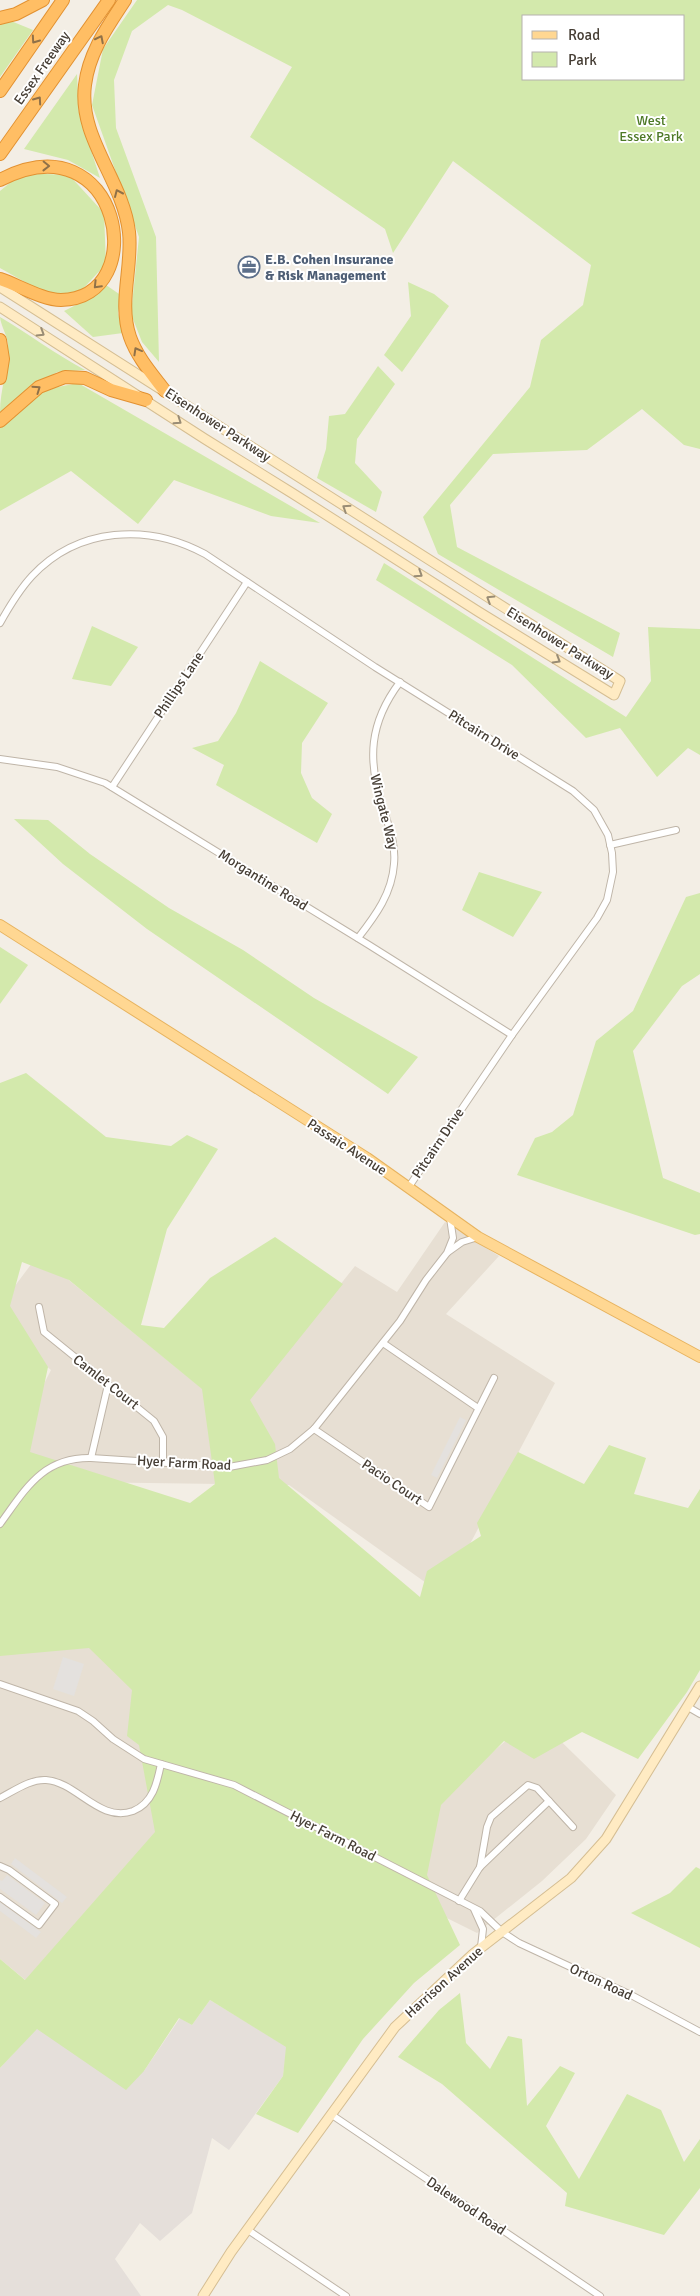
<svg xmlns="http://www.w3.org/2000/svg" width="700" height="2296" viewBox="0 0 700 2296" font-family="Signika,sans-serif">
  <rect width="100%" height="100%" fill="#f3eee5"/>
  <!-- residential -->
  <path fill="#e7dfd3" d="M445,1222L499,1256L446,1314L555,1383L443,1595L289,1485L77,1482L414,1819L535,1716L616,1795L586,1839L542,1881L477,1933L191,1791L29,1983L0,1959V1471L51,1370L0,1326V1306L38,1255L236,1416L355,1266L397,1292Z"/>
  <!-- industrial -->
  <path fill="#e5dfda" d="M210,2000L287,2047L283,2076L229,2150L212,2138L192,2213L160,2241L140,2223L115,2259L141,2296H0V2068L37,2028L144,2071L180,2018L192,2025Z"/>
  <!-- green -->
  <g fill="#d3e9ac" fill-rule="evenodd">
    <path d="M137,0H700V449L684,445L642,409L587,450L493,454L450,505L457,547L620,633L613,657L438,554L423,517L530,387L541,340L583,305L591,265L453,161L393,253L385,229L250,137L292,67L182,10L168,5L132,31L114,80L116,128L156,237L159,362L142,342L131,314L139,237L92,105L103,49ZM524,16H684V79H524Z"/>
    <path d="M11,21L33,30L0,77V23Z"/>
    <path d="M77,74L79,113L100,178L68,160L24,149Z"/>
    <path d="M22,173L69,175L104,213L106,264L79,293L46,294L0,268V191Z"/>
    <path d="M408,282L434,294L449,306L402,372L384,355L411,316Z"/>
    <path d="M106,285L122,296L118,313L123,333L93,337L64,311L86,300Z"/>
    <path d="M0,317C29,334 55,354 85,370L57,372L0,412C0,389 9,367 8,344C7,335 1,326 0,317Z"/>
    <path d="M378,366L395,384L357,439L355,463L382,492L376,512L317,478L326,449L329,416L345,414Z"/>
    <path d="M78,383L320,523L271,516L174,480L138,524L71,471L0,511V428L43,390Z"/>
    <path d="M384,563L626,717L651,681L648,627L700,629V755L688,748L657,777L620,728L586,738L512,665L376,580Z"/>
    <path d="M92,626L138,647L111,686L72,679Z"/>
    <path d="M260,661L328,703L302,743L301,773L312,798L332,814L317,843L216,785L224,765L192,748L218,741L236,713Z"/>
    <path d="M14,819L48,820L90,854L169,908L243,950L314,998L418,1057L388,1094L147,929L63,864Z"/>
    <path d="M479,872L542,892L513,937L462,910Z"/>
    <path d="M700,893V974L682,986L633,1051L663,1178L700,1193V1234L695,1235L517,1175L535,1138L552,1132L573,1115L596,1041L633,1011L686,897Z"/>
    <path d="M0,947L28,965L0,1004Z"/>
    <path d="M26,1073L106,1137L171,1146L187,1135L218,1149L167,1229L141,1325L164,1328L210,1278L275,1237L343,1284L250,1400L275,1444L279,1478L420,1597L427,1571L481,1536L477,1523L518,1452L584,1484L609,1445L646,1458L634,1494L688,1508L700,1489V1670L687,1692L638,1759L582,1732L534,1759L504,1741L441,1805L427,1875L460,1945L414,1983L363,2039L298,2133L256,2114L283,2076L286,2047L210,2000L192,2025L179,2018L144,2071L126,2090L37,2029L0,2068V1959L25,1980L155,1832L139,1745L127,1736L132,1690L89,1648L0,1656V1083ZM22,1262L69,1280L202,1389L215,1484L190,1503L30,1452L48,1367L10,1306Z"/>
    <path d="M696,1867L700,1869V1948L631,1913L670,1893Z"/>
    <path d="M460,1993L466,2043L490,2069L508,2036L522,2039L527,2106L560,2066L575,2073L546,2126L579,2179L627,2094L661,2110L684,2162L700,2139V2188L664,2235L565,2206L567,2193L442,2084L398,2057L439,2010Z"/>
  </g>
  <!-- parking -->
  <g fill="#e4e1de">
    <path d="M460,1417L466,1420L437,1478L431,1475Z"/>
    <path d="M63,1657L84,1664L74,1696L53,1689Z"/>
    <path d="M15,1858L67,1897L62,1903L11,1864Z"/>
    <path d="M7,1875L45,1903L36,1915L0,1889V1880L2,1881Z"/>
    <path d="M0,1902L41,1932L36,1938L0,1911Z"/>
  </g>
  <g fill="none" stroke-linecap="round" stroke-linejoin="round">
    <!-- street casing -->
    <g stroke="#bfb5a8" stroke-width="8">
      <g id="street">
        <path d="M0,623C9,607 19,590 32,576C78,527 148,523 205,554L375,667L573,791L594,810L608,835L612,853L613,872L607,900L597,918L512,1035L408,1188"/>
        <path d="M0,759L57,767L105,783L369,945L512,1035"/>
        <path d="M112,787L247,582"/>
        <path d="M610,845L676,830"/>
        <path d="M358,938C376,915 392,893 394,864C396,844 389,827 383,808C367,760 369,723 400,682"/>
        <path d="M448,1252L462,1242L478,1237"/>
        <path d="M39,1307L44,1332L154,1421L163,1437V1462"/>
        <path d="M383,1343L478,1408"/>
        <path d="M314,1429L429,1507L494,1378"/>
        <path d="M91,1458L108,1385"/>
        <path d="M0,1524C25,1490 42,1457 91,1458L229,1467L267,1460L290,1449L314,1429L400,1321L426,1280L447,1253L453,1238L450,1218"/>
        <path d="M0,1684L78,1711L93,1721L113,1739L144,1759L234,1785L480,1911L502,1932L519,1943L633,1996L700,2032"/>
        <path d="M688,1707L700,1714"/>
        <path d="M0,1798C14,1791 30,1779 46,1780C77,1782 99,1823 133,1811C153,1803 157,1783 161,1764"/>
        <path d="M0,1866L9,1870L55,1904L39,1925L0,1897"/>
        <path d="M480,1867L487,1827L491,1817L528,1785L537,1788L573,1827"/>
        <path d="M459,1901L480,1867L549,1801"/>
        <path d="M474,1909L483,1929L481,1947"/>
        <path d="M332,2115L600,2296"/>
        <path d="M248,2230L346,2296"/>
      </g>
    </g>
    <!-- secondary casing -->
    <g stroke="#d5be93" stroke-width="11">
      <g id="secondary">
        <path d="M0,287L620,681L614,695L479,612L292,493L205,439L0,307"/>
        <path d="M203,2296L231,2252L395,2027L473,1954L571,1878L606,1839L700,1686"/>
      </g>
    </g>
    <!-- primary casing -->
    <g stroke="#e7b35f" stroke-width="12">
      <path id="primary" d="M0,925L367,1158L478,1237L700,1357"/>
    </g>
    <!-- highway casing -->
    <g stroke="#e29131" stroke-width="14">
      <g id="highway">
        <path d="M125,0C108,26 89,52 85,85C78,138 123,180 129,232C133,266 118,303 130,337C137,357 152,374 165,391"/>
        <path d="M0,18L16,14L43,0"/>
        <path d="M0,91L63,0"/>
        <path d="M0,154L109,0"/>
        <path d="M0,180C121,117 153,299 61,300C43,300 18,285 0,279"/>
        <path d="M0,340L3,359L0,378"/>
        <path d="M0,421L39,387L65,377L85,378L111,390L146,400"/>
      </g>
    </g>
    <!-- street -->
    <use href="#street" stroke="#fff" stroke-width="6"/>
    <!-- secondary -->
    <use href="#secondary" stroke="#ffebc3" stroke-width="9"/>
    <!-- primary -->
    <use href="#primary" stroke="#ffd792" stroke-width="10"/>
    <!-- highway -->
    <use href="#highway" stroke="#ffbe64" stroke-width="12"/>
  </g>
  <!-- one-way arrows -->
  <defs><path id="oneway-chevron" d="M-2-3.5L2.5 0L-2 3.5" fill="none" stroke-width="1.6" stroke-linecap="round" stroke-linejoin="round" transform="scale(1.25)"/></defs>
  <g stroke="#907148">
    <use href="#oneway-chevron" transform="translate(100 39) rotate(-63)"/>
    <use href="#oneway-chevron" transform="translate(35 40) rotate(125)"/>
    <use href="#oneway-chevron" transform="translate(38 100) rotate(-55)"/>
    <use href="#oneway-chevron" transform="translate(46 166) rotate(1)"/>
    <use href="#oneway-chevron" transform="translate(118 193) rotate(-114)"/>
    <use href="#oneway-chevron" transform="translate(97 285) rotate(134)"/>
    <use href="#oneway-chevron" transform="translate(137 351) rotate(-119)"/>
    <use href="#oneway-chevron" transform="translate(37 389) rotate(-35)"/>
  </g>
  <g stroke="#998c75">
    <use href="#oneway-chevron" transform="translate(41 333) rotate(32)"/>
    <use href="#oneway-chevron" transform="translate(178 421) rotate(34)"/>
    <use href="#oneway-chevron" transform="translate(346 508) rotate(-147)"/>
    <use href="#oneway-chevron" transform="translate(419 574) rotate(33)"/>
    <use href="#oneway-chevron" transform="translate(490 599) rotate(-148)"/>
    <use href="#oneway-chevron" transform="translate(557 660) rotate(31)"/>
  </g>
  <!-- icons -->
  <defs>
    <g id="office-ring" transform="scale(1.125)"><circle r="9.5" fill="#fff" stroke="#5c6f8a" stroke-width="1.5"/><path d="M-6-3h4V-5.5h4V-3h4V5H-6ZM-1-4.5V-3h2v-1.5ZM-6 0V1H6V0Z" fill="#5c6f8a"/></g>
  </defs>
  <g fill-rule="evenodd">
    <use href="#office-ring" x="249" y="267"/>
  </g>
  <g text-anchor="middle" dominant-baseline="central" stroke-width="4" stroke-linejoin="round" paint-order="stroke">
    <!-- street labels -->
    <g font-size="14" fill="#463e35" stroke="#fff">
      <text transform="translate(42 68) rotate(-55)">Essex Freeway</text>
      <text transform="translate(218 425) rotate(33)">Eisenhower Parkway</text>
      <text transform="translate(560 643) rotate(32)">Eisenhower Parkway</text>
      <text transform="translate(179 685) rotate(-56)">Phillips Lane</text>
      <text transform="translate(484 735) rotate(32)">Pitcairn Drive</text>
      <text transform="translate(384 812) rotate(76)">Wingate Way</text>
      <text transform="translate(263 880) rotate(32)">Morgantine Road</text>
      <text transform="translate(438 1143) rotate(-56)">Pitcairn Drive</text>
      <text transform="translate(347 1147) rotate(33)">Passaic Avenue</text>
      <text transform="translate(106 1382) rotate(38)">Camlet Court</text>
      <text transform="translate(184 1463) rotate(3)">Hyer Farm Road</text>
      <text transform="translate(392 1482) rotate(34)">Pacio Court</text>
      <text transform="translate(333 1836) rotate(27)">Hyer Farm Road</text>
      <text transform="translate(444 1982) rotate(-42)">Harrison Avenue</text>
      <text transform="translate(601 1982) rotate(25)">Orton Road</text>
      <text transform="translate(466 2206) rotate(34)">Dalewood Road</text>
    </g>
    <!-- park labels -->
    <g font-size="14" fill="#4d7926" stroke="#fff">
      <text x="651" y="120">West<tspan x="651" dy="16">Essex Park</tspan></text>
    </g>
    <!-- service labels -->
    <g font-size="14" font-weight="bold" fill="#4e5e75" stroke="#fff" text-anchor="start">
      <text x="265" y="259">E.B. Cohen Insurance<tspan x="265" dy="16">&amp; Risk Management</tspan></text>
    </g>
  </g>
  <!-- legend -->
  <rect x="522" y="15" width="162" height="65" fill="#ffffff" stroke="#b5b2ae"/>
  <rect x="532" y="31" width="25" height="8" fill="#ffd792" stroke="#b5b2ae"/>
  <text x="568" y="40" font-size="15" fill="#463e35">Road</text>
  <rect x="532" y="52" width="25" height="15" fill="#d3e9ac" stroke="#b5b2ae"/>
  <text x="568" y="65" font-size="15" fill="#463e35">Park</text>
</svg>
